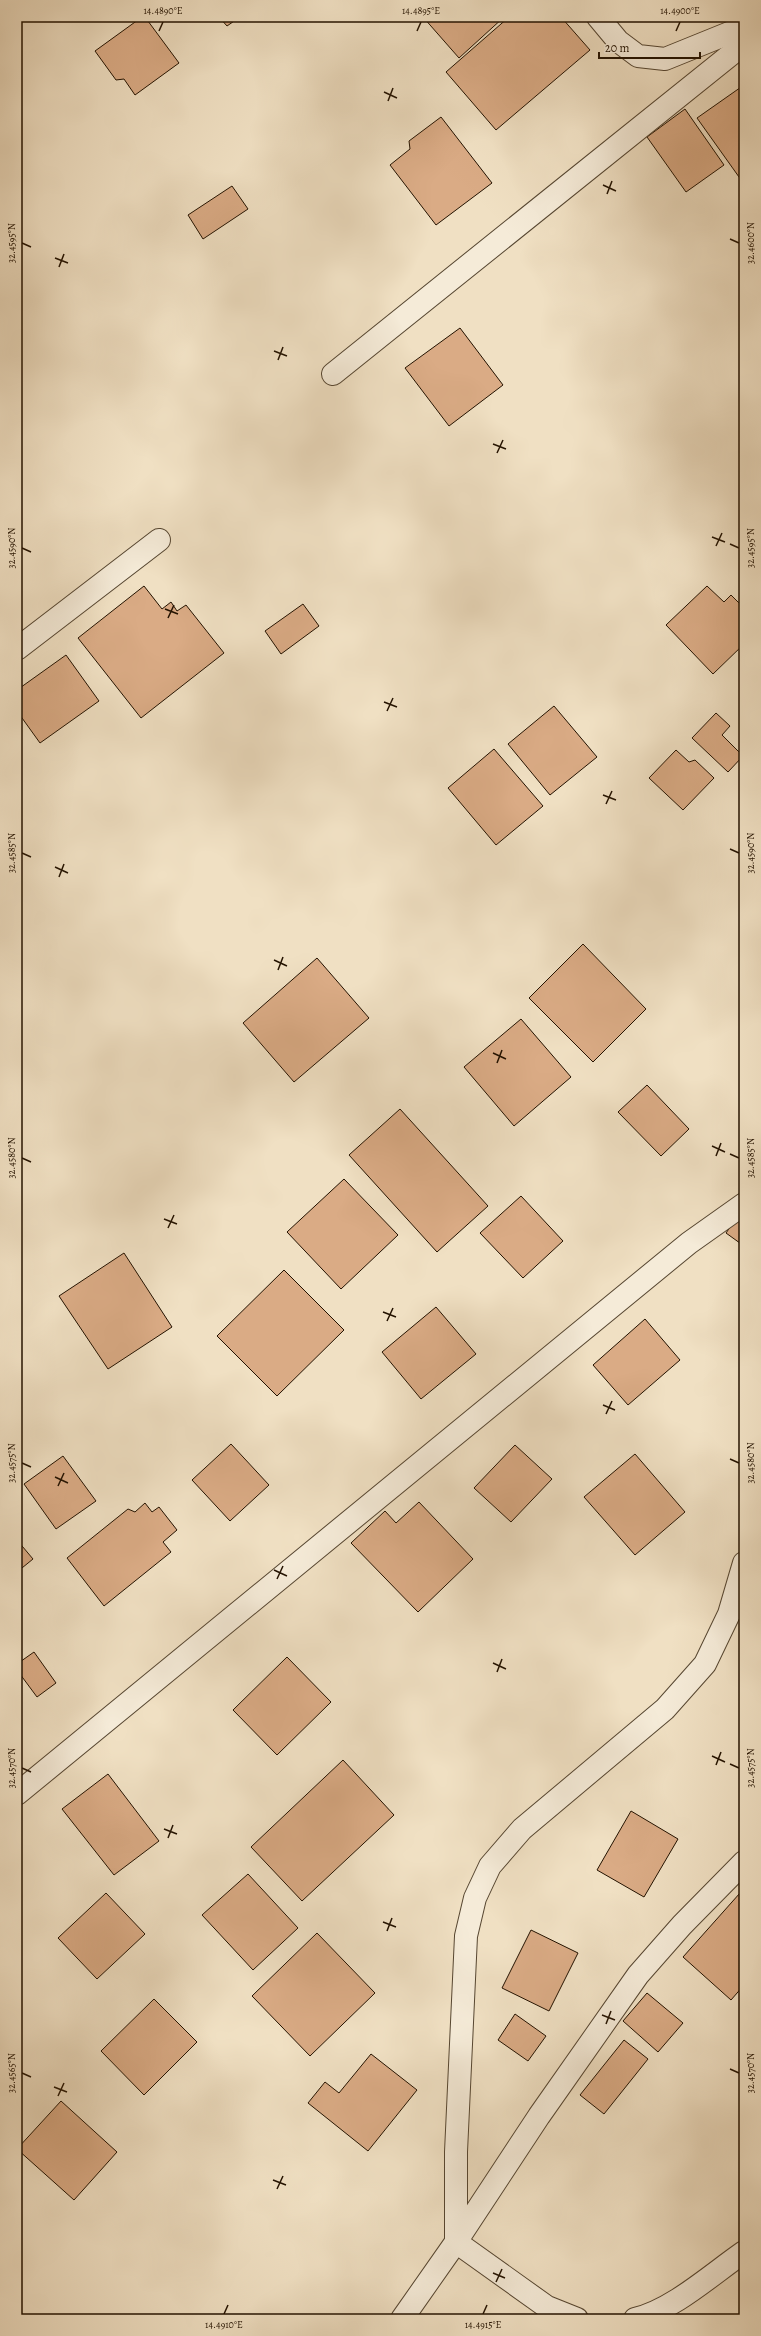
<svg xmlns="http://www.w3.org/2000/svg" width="761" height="2336" viewBox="0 0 761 2336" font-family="Alegreya,serif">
  <rect width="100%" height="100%" fill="#f0e0c3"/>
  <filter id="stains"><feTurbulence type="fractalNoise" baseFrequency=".005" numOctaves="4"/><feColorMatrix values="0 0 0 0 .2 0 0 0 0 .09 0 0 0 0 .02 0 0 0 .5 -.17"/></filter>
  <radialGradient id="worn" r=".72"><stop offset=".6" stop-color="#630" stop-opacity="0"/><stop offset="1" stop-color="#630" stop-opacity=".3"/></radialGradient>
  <!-- building -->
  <g fill="#daab85" stroke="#231200">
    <path d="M142,17H145L179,63L135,95L124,79L116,80L95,51Z"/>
    <path d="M219,17H240L227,26Z"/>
    <path d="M423,17H504L459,58Z"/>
    <path d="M509,17H561L590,50L496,130L446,72Z"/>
    <path d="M744,85V184L697,118Z"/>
    <path d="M685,109L724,165L686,192L647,137Z"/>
    <path d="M441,117L492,183L436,225L390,165L410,149L409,141Z"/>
    <path d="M17,155L22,160L17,165Z"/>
    <path d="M232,186L248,209L203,239L188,215Z"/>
    <path d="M460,328L503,385L449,426L405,368Z"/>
    <path d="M144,586L162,609L171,602L177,611L186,605L224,653L141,718L78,638Z"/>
    <path d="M707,586L724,602L731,595L744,608V644L713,674L666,625Z"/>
    <path d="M303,604L319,626L281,654L265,631Z"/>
    <path d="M66,655L99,701L40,743L17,711V690Z"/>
    <path d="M554,706L597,757L550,795L508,744Z"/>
    <path d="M716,713L730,726L722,735L743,756L728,772L692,738Z"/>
    <path d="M494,749L543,806L496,845L448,788Z"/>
    <path d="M676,750L689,762L695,760L714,778L683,810L649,778Z"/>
    <path d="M583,944L646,1009L593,1062L529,998Z"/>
    <path d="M317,958L369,1018L294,1082L243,1023Z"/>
    <path d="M521,1019L571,1077L514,1126L464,1067Z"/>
    <path d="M647,1085L689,1129L661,1156L618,1112Z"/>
    <path d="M400,1109L488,1206L437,1252L349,1155Z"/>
    <path d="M344,1179L398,1235L341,1289L287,1232Z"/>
    <path d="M521,1196L563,1241L523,1278L480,1233Z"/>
    <path d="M744,1207V1246L726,1233Z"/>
    <path d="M124,1253L172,1327L108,1369L59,1296Z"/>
    <path d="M284,1270L344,1330L277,1396L217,1336Z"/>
    <path d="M436,1307L476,1354L421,1399L382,1352Z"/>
    <path d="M645,1319L680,1360L628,1405L593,1365Z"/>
    <path d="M231,1444L269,1485L230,1521L192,1480Z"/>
    <path d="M515,1445L552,1479L511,1522L474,1488Z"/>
    <path d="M635,1454L685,1512L635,1555L584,1497Z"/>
    <path d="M63,1456L96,1501L56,1529L24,1484Z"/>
    <path d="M419,1502L473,1559L418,1612L351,1543L385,1511L396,1523Z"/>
    <path d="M145,1503L152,1512L159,1507L177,1530L163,1542L171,1552L104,1606L67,1558L128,1509L135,1512Z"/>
    <path d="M17,1540L33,1559L17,1572Z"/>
    <path d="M34,1652L56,1683L37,1697L17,1670V1664Z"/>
    <path d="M287,1657L331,1702L277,1755L233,1710Z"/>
    <path d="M343,1760L394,1815L302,1901L251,1847Z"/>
    <path d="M108,1774L159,1841L114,1875L62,1809Z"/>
    <path d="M631,1811L678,1839L644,1897L597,1870Z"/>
    <path d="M248,1874L298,1928L253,1970L202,1915Z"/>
    <path d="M106,1893L145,1934L97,1979L58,1938Z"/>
    <path d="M740,1893L744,1896V1985L731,2000L683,1957Z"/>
    <path d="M531,1930L578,1953L549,2011L502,1988Z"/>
    <path d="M317,1933L375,1993L310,2056L252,1996Z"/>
    <path d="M647,1993L683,2023L658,2052L623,2021Z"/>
    <path d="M154,1999L197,2042L144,2095L101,2051Z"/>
    <path d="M515,2014L546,2036L528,2061L498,2040Z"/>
    <path d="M624,2040L648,2059L604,2114L580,2095Z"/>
    <path d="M371,2054L417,2090L368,2151L308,2103L325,2082L339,2093Z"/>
    <path d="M61,2101L117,2152L74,2200L17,2149Z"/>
  </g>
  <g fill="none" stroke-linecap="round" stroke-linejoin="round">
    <!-- minor casing -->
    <g stroke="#564631" stroke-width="24">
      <g id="minor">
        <path d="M598,17L618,41L638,56L665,59L744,27"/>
        <path d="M333,374L744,44"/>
        <path d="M17,649L159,540"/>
        <path d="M17,1794L689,1243L744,1204"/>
        <path d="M402,2319L456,2242V2152L466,1936L475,1898L490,1866L522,1829L665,1709L705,1664L729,1614L744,1563"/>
        <path d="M577,2319L547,2307L456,2242L539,2116L638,1975L682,1925L744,1862"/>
        <path d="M635,2319C673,2310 712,2274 744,2252"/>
      </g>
    </g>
    <!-- minor -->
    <use href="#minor" stroke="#f5ebd8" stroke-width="22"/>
  </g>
  <!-- ticks -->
  <path fill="none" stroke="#231200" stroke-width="1.5" d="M159,31L163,22M417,31L421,22M676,31L680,22M384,92L397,98M388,101L393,88M603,185L616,191M607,194L612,181M730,239L739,243M22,243L31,247M55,258L68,263M59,267L64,254M274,351L287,356M278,360L283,347M493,444L506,449M497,453L503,440M712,537L725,542M730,544L739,548M716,546L722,533M22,548L31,552M165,609L178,614M168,618L174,605M384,702L397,707M387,711L393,698M603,795L616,800M606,804L612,791M730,849L739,853M22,853L31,857M55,867L68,873M59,877L64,864M274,960L287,966M278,970L283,957M493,1053L506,1059M497,1063L502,1050M712,1146L725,1152M730,1154L739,1158M716,1156L721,1143M22,1158L31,1162M164,1219L177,1224M168,1228L174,1215M383,1312L396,1317M387,1321L393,1308M603,1405L615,1410M606,1414L612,1401M730,1459L739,1463M22,1463L31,1467M55,1477L68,1483M58,1486L64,1473M274,1570L287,1576M277,1579L283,1566M493,1663L506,1669M497,1672L502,1659M712,1756L725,1762M730,1764L739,1768M716,1765L721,1752M22,1768L31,1772M164,1829L177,1834M168,1838L173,1825M383,1922L396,1927M387,1931L392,1918M602,2015L615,2020M606,2024L611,2011M730,2069L739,2073M22,2073L31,2077M54,2087L67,2092M58,2096L64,2083M273,2180L286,2185M277,2189L283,2176M493,2273L505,2278M496,2282L502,2269M224,2314L228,2305M483,2314L487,2305"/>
  <!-- margin -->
  <rect width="761" height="2336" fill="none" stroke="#f0e0c3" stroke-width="44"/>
  <!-- scale -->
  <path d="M599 52v6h101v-6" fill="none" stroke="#231200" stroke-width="2"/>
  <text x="605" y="52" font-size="12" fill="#231200" stroke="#f5ebd8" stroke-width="3" paint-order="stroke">20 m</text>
  <rect x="22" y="22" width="717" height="2292" fill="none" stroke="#231200" stroke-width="1.5"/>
  <g font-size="10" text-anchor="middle" fill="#231200">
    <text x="163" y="14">14.4890°E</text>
    <text x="421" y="14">14.4895°E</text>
    <text x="680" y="14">14.4900°E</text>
    <text transform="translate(750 243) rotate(-90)" y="4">32.4600°N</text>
    <text transform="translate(11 243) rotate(-90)" y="4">32.4595°N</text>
    <text transform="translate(750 548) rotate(-90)" y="4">32.4595°N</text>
    <text transform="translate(11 548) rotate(-90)" y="4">32.4590°N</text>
    <text transform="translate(750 853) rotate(-90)" y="4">32.4590°N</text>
    <text transform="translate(11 853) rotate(-90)" y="4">32.4585°N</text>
    <text transform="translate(750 1158) rotate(-90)" y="4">32.4585°N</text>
    <text transform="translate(11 1158) rotate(-90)" y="4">32.4580°N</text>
    <text transform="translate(750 1463) rotate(-90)" y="4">32.4580°N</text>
    <text transform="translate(11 1463) rotate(-90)" y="4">32.4575°N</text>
    <text transform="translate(750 1768) rotate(-90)" y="4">32.4575°N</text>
    <text transform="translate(11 1768) rotate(-90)" y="4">32.4570°N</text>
    <text transform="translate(750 2073) rotate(-90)" y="4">32.4570°N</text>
    <text transform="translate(11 2073) rotate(-90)" y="4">32.4565°N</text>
    <text x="224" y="2328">14.4910°E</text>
    <text x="483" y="2328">14.4915°E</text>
  </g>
  <rect width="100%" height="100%" filter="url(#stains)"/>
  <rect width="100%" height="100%" fill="url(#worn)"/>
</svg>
